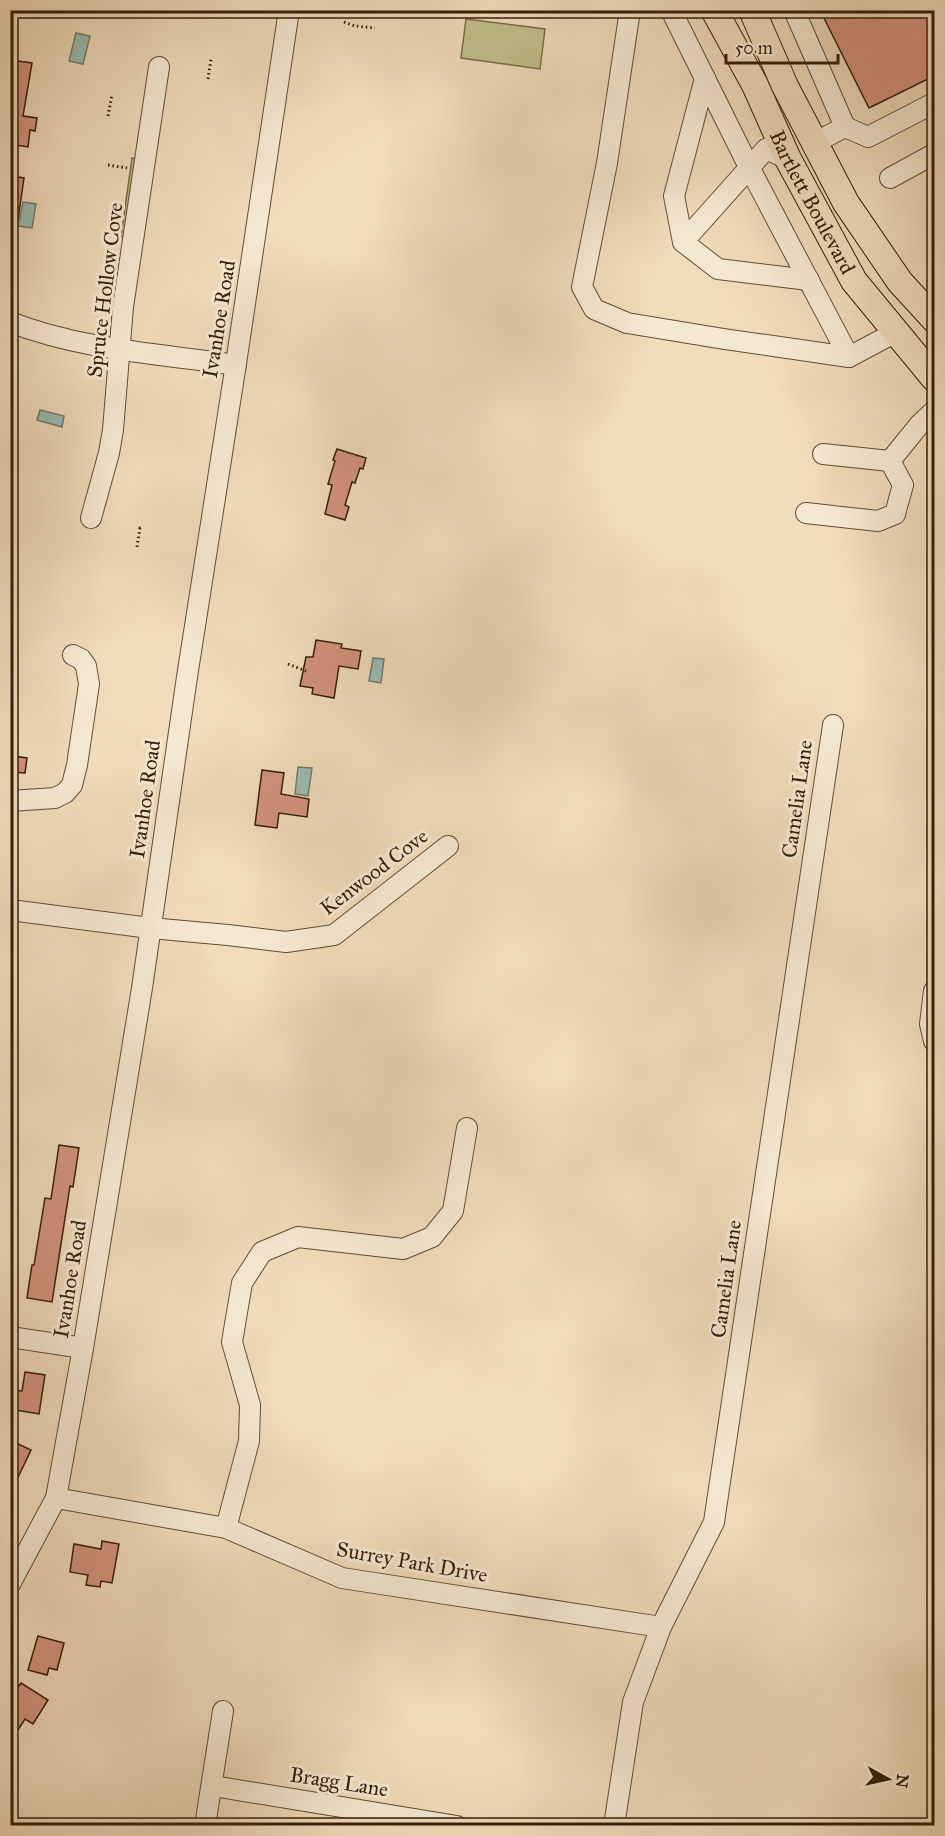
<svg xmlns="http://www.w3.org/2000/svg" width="945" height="1836" viewBox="0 0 945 1836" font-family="'IM FELL Great Primer',serif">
  <rect width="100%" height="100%" fill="#f0dbba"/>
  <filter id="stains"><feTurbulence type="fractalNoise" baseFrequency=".00333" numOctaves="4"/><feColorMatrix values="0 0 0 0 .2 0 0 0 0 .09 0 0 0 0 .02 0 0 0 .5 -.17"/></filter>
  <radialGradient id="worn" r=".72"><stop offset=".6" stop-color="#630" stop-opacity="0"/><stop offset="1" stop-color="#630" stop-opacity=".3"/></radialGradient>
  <!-- green -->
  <g fill="#c0be8b" stroke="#7a6e4a" stroke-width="1.5">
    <path d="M466,19L545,29L540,69L461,58Z"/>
    <path d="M132,158L136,159L124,237H121Z"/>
  </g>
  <!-- water -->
  <g fill="#9abbb4" stroke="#717c6f" stroke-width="1.5">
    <path d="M76,33L90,36L83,64L69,61Z"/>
    <path d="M23,202L36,204L32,228L18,226Z"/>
    <path d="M40,410L64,416L62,427L37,420Z"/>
    <path d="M373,658L384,659L381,683L369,681Z"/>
    <path d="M298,767L312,768L308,796L295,794Z"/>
  </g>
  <!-- building -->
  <g fill="#d3927c" stroke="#341e08" stroke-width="1.5">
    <path d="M838,10H934V76L869,108L824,18Z"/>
    <path d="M10,60L32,63L23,116L37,118L35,131L30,130L28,147L10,144Z"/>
    <path d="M10,176L24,178L18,219L10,218Z"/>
    <path d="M337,449L366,458L363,469L360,468L355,483L352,482L345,505L349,507L345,520L325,514L332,485L328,484L335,461L333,460Z"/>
    <path d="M316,640L342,644L341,648L361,651L358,669L339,666L334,698L312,694L313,688L300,686L306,657H313Z"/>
    <path d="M13,756L27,758L25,773L11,772Z"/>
    <path d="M262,770L284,773L281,794L309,799L307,817L279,813L277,828L255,825Z"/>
    <path d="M59,1145L79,1148L73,1187L70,1186L52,1302L27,1298L32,1265H34L45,1198L51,1199Z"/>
    <path d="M25,1372L45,1375L39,1414L10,1409V1390L22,1391Z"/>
    <path d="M10,1440L31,1450L10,1494Z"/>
    <path d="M102,1541L119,1544L112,1583L101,1581L100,1587L86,1585L88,1575L70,1572L74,1544L101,1549Z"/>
    <path d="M38,1636L64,1643L57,1670L49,1668L47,1675L28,1670Z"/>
    <path d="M21,1683L48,1700L33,1724L25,1719L10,1742V1699Z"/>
  </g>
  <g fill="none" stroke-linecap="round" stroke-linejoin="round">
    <!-- minor casing -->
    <g stroke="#634d34" stroke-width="22">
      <g id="minor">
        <path d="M630,10L607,163L582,287L594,309L627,323L724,339L849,357"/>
        <path d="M671,10L749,167L849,357L896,332"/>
        <path d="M794,10L845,127L814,143"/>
        <path d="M705,78L674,196L683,242L718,269L809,280"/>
        <path d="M845,127L868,137L934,103"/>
        <path d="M890,178L934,154"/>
        <path d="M683,242L766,149L788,159"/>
        <path d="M10,322C82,350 161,354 236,365"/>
        <path d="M823,454L890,461"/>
        <path d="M806,513L878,521L895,514L903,485L890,461L920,424L934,411"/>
        <path d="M91,518L109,453L113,430L123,307L159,67"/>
        <path d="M10,801L55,798L65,793L72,785L77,765L89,684L86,666L81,659L73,655"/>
        <path d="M10,910L150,928L228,935L286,942L334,935L448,846"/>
        <path d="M934,991L930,1024L934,1041"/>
        <path d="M10,1337L83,1348"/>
        <path d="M56,1498L226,1528L342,1578L661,1627"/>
        <path d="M226,1528L249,1441L250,1405L232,1342L242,1283L262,1252L298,1237L403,1249L432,1237L453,1211L467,1128"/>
        <path d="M10,1584L56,1498L83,1348L142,988L187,677L235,370L289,10"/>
        <path d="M213,1786L457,1826"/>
        <path d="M205,1826L223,1711"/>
        <path d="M614,1826L633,1702L661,1627L714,1522L833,725"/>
      </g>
    </g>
    <!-- major casing -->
    <g stroke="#341e08" stroke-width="28">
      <g id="major">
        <path id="s1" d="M714,10L755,85L788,159L854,281L934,378"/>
        <path d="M752,10L785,86L846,203L900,282L934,319"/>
      </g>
    </g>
    <!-- path -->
    <g stroke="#341e08" stroke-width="3" stroke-dasharray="1.5 3" stroke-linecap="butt">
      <path d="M140,10H154"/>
      <path d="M344,22L355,26L375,28"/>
      <path d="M208,79L211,59L213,60"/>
      <path d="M108,116L112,94"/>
      <path d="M108,165L127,168"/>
      <path d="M137,547L140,528L143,529"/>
      <path d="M288,664L306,671"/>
    </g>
    <!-- minor -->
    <use href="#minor" stroke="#f5e8d2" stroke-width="20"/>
    <!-- major -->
    <use href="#major" stroke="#f0dbba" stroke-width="26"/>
  </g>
  <g text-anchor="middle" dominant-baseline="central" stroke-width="6" stroke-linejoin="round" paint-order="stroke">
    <!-- street labels -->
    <g font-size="21" fill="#341e08" stroke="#f5e8d2">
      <text stroke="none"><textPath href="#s1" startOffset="216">Bartlett Boulevard</textPath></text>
      <text transform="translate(105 290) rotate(-83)">Spruce Hollow Cove</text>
      <text transform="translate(219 319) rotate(-81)">Ivanhoe Road</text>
      <text transform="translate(145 799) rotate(-82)">Ivanhoe Road</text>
      <text transform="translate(797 799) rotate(-82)">Camelia Lane</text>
      <text transform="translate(374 872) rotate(-37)">Kenwood Cove</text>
      <text transform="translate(70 1279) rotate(-81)">Ivanhoe Road</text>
      <text transform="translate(726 1279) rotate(-82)">Camelia Lane</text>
      <text transform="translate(412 1562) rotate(10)">Surrey Park Drive</text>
      <text transform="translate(339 1782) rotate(9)">Bragg Lane</text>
    </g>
  </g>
  <!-- margin -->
  <rect width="945" height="1836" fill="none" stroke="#f0dbba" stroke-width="36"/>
  <rect x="12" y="12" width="921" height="1812" fill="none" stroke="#341e08" stroke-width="3"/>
  <rect x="18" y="18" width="909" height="1800" fill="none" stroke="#341e08" stroke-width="1.5"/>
  <!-- north arrow -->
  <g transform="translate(888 1779) rotate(98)" stroke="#f5e8d2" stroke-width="4.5" paint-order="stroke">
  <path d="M0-4.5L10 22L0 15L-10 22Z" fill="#341e08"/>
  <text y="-9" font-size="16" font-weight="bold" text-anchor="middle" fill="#341e08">N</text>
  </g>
  <!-- scale -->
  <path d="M726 54v9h112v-9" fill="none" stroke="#341e08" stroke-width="3"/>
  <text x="735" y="54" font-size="18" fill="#341e08" stroke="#f5e8d2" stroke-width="4.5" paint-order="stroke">50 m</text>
  <rect width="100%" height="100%" filter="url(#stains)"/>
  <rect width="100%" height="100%" fill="url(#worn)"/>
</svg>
